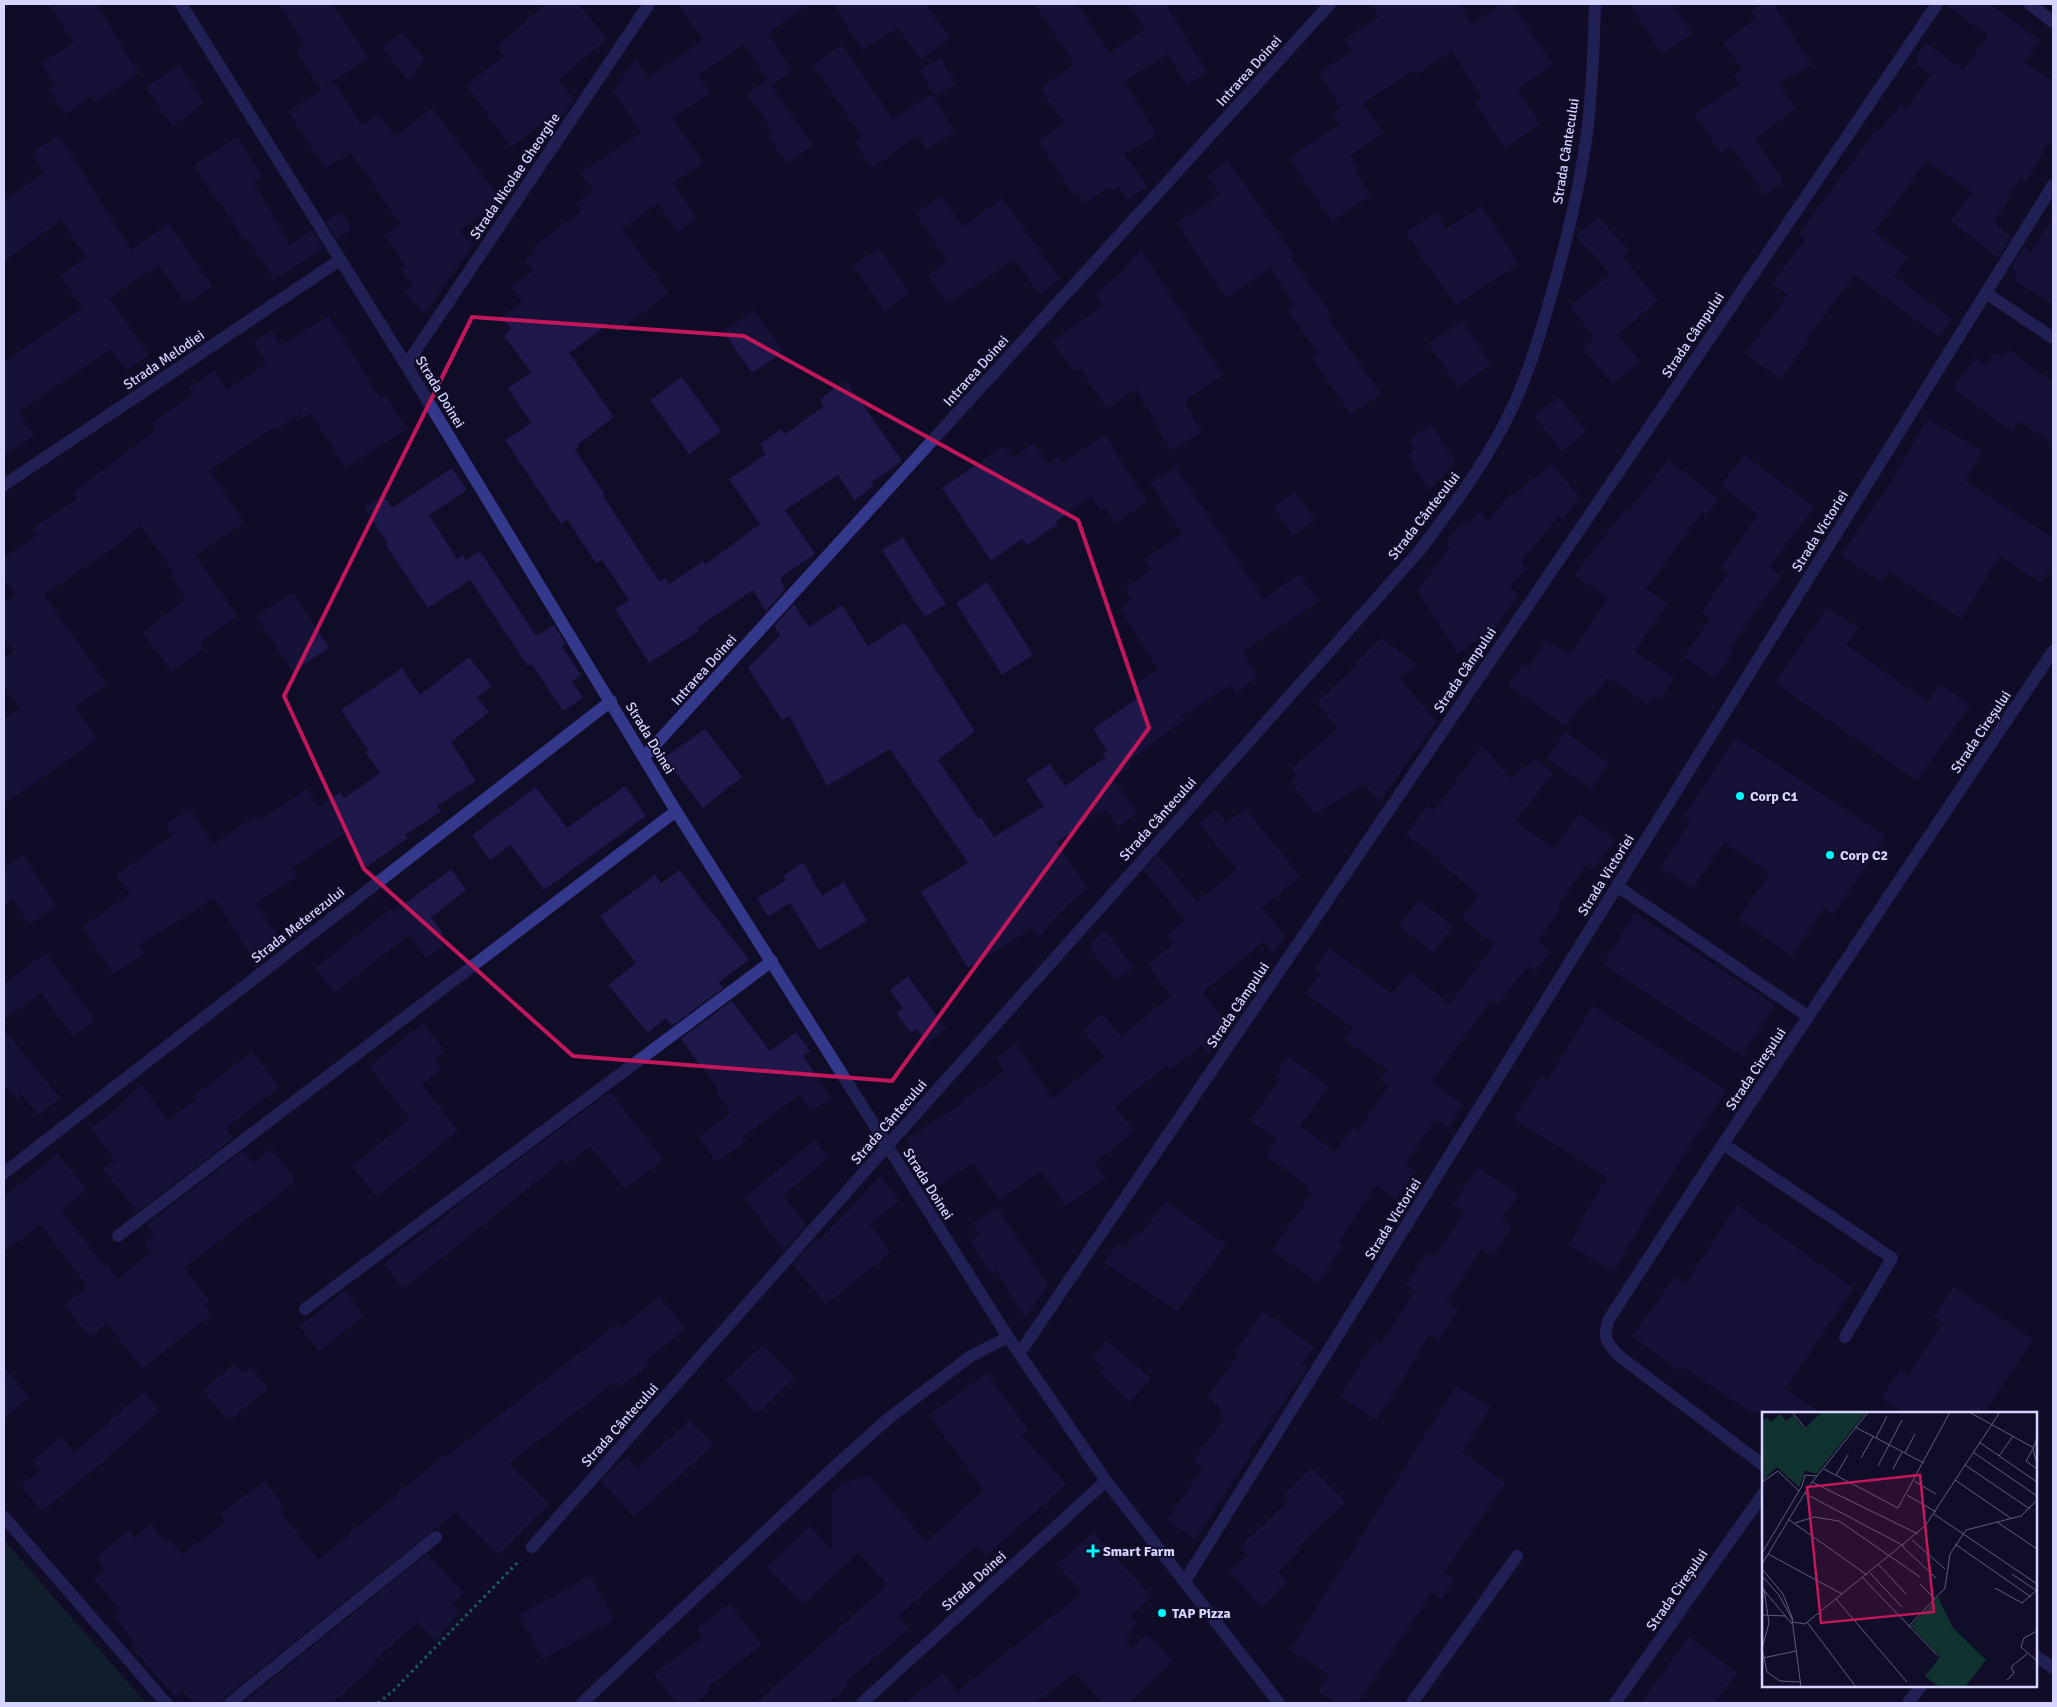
<svg xmlns="http://www.w3.org/2000/svg" width="2057" height="1707" viewBox="0 0 2057 1707" font-family="Signika,sans-serif">
  <rect width="100%" height="100%" fill="#100d28"/>
  <!-- green -->
  <path fill="#10332f" d="M4,1540L146,1703H4Z"/>
  <!-- building -->
  <g fill="#1e184b">
    <path d="M49,4H96L139,73L94,103L91,97L65,114L49,89L55,86L41,63L74,43Z"/>
    <path d="M279,4H332L368,58L321,89L296,50L305,44Z"/>
    <path d="M546,4H578L607,39L558,80L574,100L564,115L558,123L552,116L511,147L466,85L504,56L497,47Z"/>
    <path d="M678,4H810L768,33L792,71L771,85L744,44L698,75L710,93L672,118L703,163L673,183L697,219L677,232L658,203L622,229L669,293L617,332L610,323L569,353L614,417L577,445L579,447L575,450L605,495L603,496L659,581L665,578L669,584L703,561L706,564L760,524L729,479L766,454L760,444L781,429L785,434L824,406L820,399L846,380L902,461L871,483L873,486L855,501L838,475L785,510L815,554L780,578L785,590L766,611L753,590L697,628L699,631L649,663L615,609L629,600L602,560L596,563L567,520L561,524L505,440L531,423L508,388L531,372L504,336L511,330L502,317L522,302L511,287L533,271L524,260L535,251L532,248L582,211L577,203L594,191L580,173L641,133L614,91L635,58L648,77L703,40Z"/>
    <path d="M834,4H925L950,38L921,59L898,28L862,50Z"/>
    <path d="M1035,4H1077L1109,53L1145,30L1128,4H1166L1207,72L1187,85L1168,54L1124,81L1157,135L1124,154L1147,186L1127,200L1118,187L1112,191L1109,187L1085,203L1077,192L1073,195L1039,141L1064,123L1040,89L1074,64Z"/>
    <path d="M1371,4H1460L1472,24L1501,4H1512L1553,64L1517,89L1540,124L1505,148L1475,102L1482,98L1452,51L1417,74L1414,70L1363,103L1383,133L1350,155L1358,168L1355,171L1371,195L1332,221L1289,158L1340,124L1333,113L1341,107L1319,73L1352,51L1345,39L1380,17Z"/>
    <path d="M1630,4H1673L1692,34L1661,54Z"/>
    <path d="M1763,4H1772L1776,7L1811,65L1778,84L1796,108L1755,139L1784,182L1765,195L1731,146L1721,153L1695,114L1740,84L1734,76L1743,69L1723,43L1756,19L1751,11Z"/>
    <path d="M1945,4H1989L2040,40L2024,63L2053,81V136L2026,182L2020,178L1994,223L2011,237L1998,258L1951,221L1973,192L1926,161L1874,232L1908,257L1894,276L1952,319L1939,337L1855,275L1806,339L1808,341L1780,379L1745,353L1788,295L1772,283L1806,239L1799,234L1876,130L1878,132L1900,104L1907,109L1931,74L1917,65V56L1926,43L1964,70L1988,35Z"/>
    <path d="M402,32L424,59L409,81L382,47Z"/>
    <path d="M842,45L892,119L932,94L955,132L927,150L918,135L872,168L854,142L862,137L813,65Z"/>
    <path d="M941,58L956,84L935,96L920,70Z"/>
    <path d="M179,65L205,103L172,126L146,88Z"/>
    <path d="M767,80L813,145L787,163L768,136L774,132L747,95Z"/>
    <path d="M334,82L362,126L379,114L395,137L432,108L501,200L459,231L473,245L425,313L405,293L413,285L400,269L405,265L385,235L401,224L375,189L376,188L351,153L325,168L288,111Z"/>
    <path d="M59,135L131,250L169,224L212,286L186,304L159,265L109,298L149,355L126,370L111,349L18,412L34,435L4,456V362L83,308L60,276L86,258L61,220L4,261V201L44,172L32,153Z"/>
    <path d="M237,137L262,176L253,182L290,245L312,230L323,248L274,280L247,238L243,240L221,202L219,204L194,165Z"/>
    <path d="M1228,161L1293,254L1290,256L1331,314L1327,317L1381,394L1351,414L1312,358L1318,353L1287,309L1294,305L1271,268L1226,298L1177,223L1220,194L1207,176Z"/>
    <path d="M942,196L963,227L1002,198L1060,279L1040,294L1014,260L947,304L928,275L947,261L916,213Z"/>
    <path d="M1482,206L1519,265L1493,280L1456,305L1428,265L1426,266L1406,232L1437,213L1446,229Z"/>
    <path d="M341,212L352,229L337,239L326,221Z"/>
    <path d="M1598,217L1629,251L1622,256L1658,300L1618,335L1640,362L1612,384L1583,348L1595,338L1570,306L1611,274L1576,236Z"/>
    <path d="M2053,218V305L2014,280L2018,273L2011,268L2024,247L2031,252Z"/>
    <path d="M879,248L909,293L884,311L853,265Z"/>
    <path d="M1141,250L1223,375L1184,401L1202,432L1171,450L1136,389L1107,409L1080,369L1075,373L1052,341L1103,306L1096,294L1117,276Z"/>
    <path d="M754,310L783,352L752,373L723,331Z"/>
    <path d="M329,316L380,398L385,395L407,429L345,468L311,413L302,419L300,414L276,430L274,427L210,470L244,523L195,555L237,616L201,641L205,647L172,672L143,633L186,599L170,575L174,572L141,526L107,552L44,595L107,684L75,707L97,739L4,804V719L20,708L4,686V658L14,651L4,637V602L15,595L4,579V558L37,536L32,529L77,499L73,493L156,430L152,423L193,395L189,388L214,371L227,390L267,363L253,342L272,330L281,345Z"/>
    <path d="M1462,321L1491,364L1458,387L1428,343Z"/>
    <path d="M2009,350L2053,383V444L2020,421L2012,432L1953,388L1975,358L1986,366L1995,353L2003,358Z"/>
    <path d="M682,377L721,431L689,454L650,400Z"/>
    <path d="M1559,397L1586,432L1562,451L1534,416Z"/>
    <path d="M1928,419L1982,451L1965,481L2053,538V564L2041,583L2000,556L1961,618L1889,572L1882,583L1841,555L1891,482Z"/>
    <path d="M1431,424L1455,463L1429,490L1407,455L1414,450L1408,441Z"/>
    <path d="M1105,435L1147,502L1115,523L1105,507L1100,510L1091,497L1056,521L1058,524L1027,545L1022,539L991,561L942,488L1004,446L1013,458L1034,443L1048,464L1058,456L1062,462Z"/>
    <path d="M1744,455L1814,507L1769,567L1781,576L1765,599L1764,598L1730,649L1733,652L1715,678L1684,657L1710,618L1702,612L1728,573L1721,568L1758,514L1721,486Z"/>
    <path d="M1668,460L1718,499L1706,515L1702,512L1646,589L1668,604L1634,651L1674,678L1660,700L1653,696L1648,704L1607,677L1594,698L1589,695L1566,726L1508,685L1524,663L1530,667L1545,640L1570,655L1608,598L1575,575L1593,551L1625,510L1628,512Z"/>
    <path d="M1552,464L1580,498L1563,519L1559,515L1521,562L1527,568L1509,586L1518,595L1494,629L1458,653L1417,591L1450,548L1446,543L1464,521L1466,525L1480,512L1488,521L1510,494L1513,496Z"/>
    <path d="M1176,467L1264,599L1299,574L1319,601L1242,652L1257,675L1236,694L1230,685L1182,716L1185,719L1128,762L1131,766L1113,778L1137,813L1118,827L1106,810L1098,816L1096,813L1057,843L1087,888L1060,912L1038,938L1032,928L968,968L921,892L968,863L890,749L827,786L789,716L782,720L748,668L780,635L774,626L794,604L809,627L842,605L868,646L905,622L975,731L938,760L979,819L981,817L994,837L1044,806L1026,780L1050,764L1065,786L1106,757L1103,753L1107,750L1093,729L1142,695L1135,685L1158,669L1120,609L1132,600L1125,590L1151,569L1144,559L1182,534L1150,482Z"/>
    <path d="M452,468L467,490L429,515L457,559L463,555L466,560L480,551L536,636L554,625L566,644L562,646L581,675L572,681L583,698L563,711L532,665H527L470,580L428,608L386,545L388,544L364,507L383,494L392,508Z"/>
    <path d="M1295,492L1315,520L1293,536L1274,507Z"/>
    <path d="M903,537L946,604L925,617L882,550Z"/>
    <path d="M987,582L1033,655L1002,675L956,603Z"/>
    <path d="M293,593L329,648L292,672L256,616Z"/>
    <path d="M1827,607L1858,628L1846,645L1928,702L1940,684L1970,705L1917,781L1775,683Z"/>
    <path d="M1382,638L1417,665L1399,678L1436,722L1379,802L1364,784L1315,814L1291,782L1296,777L1291,769L1338,728L1317,703L1357,665L1356,663Z"/>
    <path d="M469,657L492,686L477,697L489,712L451,742L476,781L437,806L441,811L405,835L408,838L366,867L343,834L292,868L297,876L256,903L279,938L251,955L214,898L139,945L145,953L113,974L82,927L130,894L116,875L173,835L166,824L190,809L213,844L257,815L260,820L307,789L319,807L340,792L344,798L380,773L365,752L368,750L341,710L402,668L420,695Z"/>
    <path d="M705,729L742,777L703,808L664,758Z"/>
    <path d="M1565,732L1609,763L1591,789L1547,758Z"/>
    <path d="M1736,738L1886,836L1834,914L1824,908L1792,956L1738,919L1770,873L1724,842L1692,889L1661,867L1691,821L1684,816Z"/>
    <path d="M1482,745L1510,779L1536,759L1553,773L1515,821L1554,849L1579,814L1615,840L1593,870L1586,865L1557,907L1560,910L1537,942L1550,952L1536,971L1528,966L1497,1005L1491,1000L1431,1082L1463,1105L1448,1127L1436,1119L1405,1164L1415,1171L1396,1199L1376,1185L1338,1243L1343,1246L1318,1283L1272,1250L1312,1193L1305,1188L1307,1185L1266,1156L1277,1139L1250,1120L1280,1079L1275,1076L1288,1057L1329,1086L1300,1126L1335,1152L1352,1127L1358,1131L1389,1086L1380,1080L1388,1070L1345,1040L1353,1027L1306,994L1320,973L1315,969L1329,948L1392,994L1410,972L1450,1004L1495,944L1462,919L1479,895L1439,862L1441,860L1406,835L1427,806L1434,811Z"/>
    <path d="M625,786L646,816L544,890L511,845L490,860L472,835L536,787L567,828Z"/>
    <path d="M1245,808L1300,876L1262,907L1285,936L1273,953L1263,942L1203,992L1229,1027L1209,1055L1202,1045L1171,1069L1167,1065L1115,1107L1134,1131L1095,1162L1106,1178L1065,1206L1041,1171L999,1200L973,1163L936,1187L906,1139L962,1104L961,1101L1005,1071L996,1058L1016,1044L1052,1099L1105,1057L1083,1030L1102,1014L1121,1037L1171,996L1148,965L1174,943L1167,935L1185,920L1144,870L1158,855L1197,902L1237,870L1199,824L1216,810L1227,823Z"/>
    <path d="M23,855L56,906L29,924L13,898L4,905V868Z"/>
    <path d="M803,862L822,896L844,882L867,921L819,950L790,903L768,917L757,898L786,880L783,876Z"/>
    <path d="M451,869L466,890L431,917L443,934L438,938L444,945L426,958L409,935L334,993L315,968L392,908L395,911Z"/>
    <path d="M679,870L749,960L719,982L723,988L672,1026L666,1018L648,1033L608,985L636,963L600,916L655,875L661,884Z"/>
    <path d="M1419,900L1453,926L1433,952L1399,926Z"/>
    <path d="M1635,913L1775,1005L1742,1056L1603,964Z"/>
    <path d="M1105,931L1134,967L1115,980L1088,946Z"/>
    <path d="M46,953L95,1020L73,1036L41,993L4,1019V984Z"/>
    <path d="M908,976L946,1029L927,1043L917,1029L911,1033L896,1013L903,1008L890,990Z"/>
    <path d="M732,1001L770,1051L796,1032L810,1051L803,1056L831,1099L810,1111L800,1094L743,1137L746,1141L717,1162L698,1137L731,1113L715,1090L717,1088L681,1039Z"/>
    <path d="M1593,1006L1726,1090L1652,1205L1614,1271L1568,1245L1607,1177L1514,1119L1541,1075L1548,1079Z"/>
    <path d="M423,1024L445,1051L434,1060L441,1069L421,1085L458,1130L377,1197L352,1166L410,1119L369,1066Z"/>
    <path d="M4,1030L60,1098L39,1115L21,1094L16,1099L4,1084Z"/>
    <path d="M252,1052L279,1087L226,1128L233,1138L137,1212L103,1169L115,1160L91,1128L125,1102L124,1100L142,1085L167,1120L196,1100L194,1096Z"/>
    <path d="M610,1092L663,1159L625,1189L590,1146L567,1164L563,1160L403,1289L384,1264L486,1184Z"/>
    <path d="M815,1140L829,1158L783,1195L806,1225L784,1250L744,1198Z"/>
    <path d="M272,1149L296,1181L184,1268L209,1301L204,1305L211,1314L142,1369L107,1323L90,1337L64,1305L86,1288L83,1283L84,1282L40,1224L4,1252V1197L57,1154L87,1190L61,1210L104,1266L106,1264L118,1279L151,1252L145,1242L155,1235L147,1224L243,1151L253,1163Z"/>
    <path d="M1477,1167L1518,1194L1501,1219L1512,1226L1493,1256L1481,1249L1446,1303L1458,1310L1438,1341L1430,1335L1377,1420L1340,1396L1376,1340L1381,1344L1415,1291L1406,1285L1427,1252L1435,1257L1465,1212L1453,1204Z"/>
    <path d="M881,1176L899,1201L870,1224L890,1252L827,1304L792,1265L816,1239L818,1242Z"/>
    <path d="M1166,1201L1226,1245L1177,1311L1105,1263L1118,1243L1126,1249L1135,1232L1140,1235Z"/>
    <path d="M1737,1205L1853,1288L1785,1389L1821,1413H1752L1683,1367L1680,1371L1632,1336L1675,1277L1685,1284Z"/>
    <path d="M997,1207L1048,1286L1025,1318L996,1270L991,1273L970,1241L980,1234L972,1223Z"/>
    <path d="M1954,1287L2033,1340L1984,1413H1905L1882,1398L1900,1370L1908,1376L1943,1323L1934,1317Z"/>
    <path d="M345,1291L364,1315L319,1351L300,1326Z"/>
    <path d="M660,1296L686,1329L645,1361L649,1365L621,1387L616,1381L509,1463L549,1505L497,1555L456,1512L225,1697L222,1703H194L182,1690L175,1697L131,1646L135,1643L114,1617L120,1611L94,1578L105,1570L96,1558L129,1530L135,1538L151,1524L166,1542L170,1539L182,1555L226,1522L220,1515L264,1481L285,1508L280,1511L318,1560L444,1455L446,1457L617,1324L620,1328Z"/>
    <path d="M1263,1311L1314,1347L1302,1364L1308,1368L1249,1452L1251,1454L1195,1539L1167,1520L1203,1468L1193,1461L1224,1418L1218,1413L1222,1409L1207,1397L1239,1355L1235,1352Z"/>
    <path d="M1106,1341L1151,1378L1130,1402L1099,1373L1104,1368L1093,1358Z"/>
    <path d="M763,1345L795,1377L757,1414L726,1381Z"/>
    <path d="M235,1363L243,1373L251,1367L268,1388L229,1421L203,1390Z"/>
    <path d="M4,1367L29,1397L4,1419Z"/>
    <path d="M987,1373L1028,1430L1022,1435L1066,1484L986,1556L977,1546L898,1616L909,1628L846,1682L848,1685L828,1703H756L887,1585L859,1552L803,1605L767,1567L809,1526L832,1550V1494L843,1483L869,1475L926,1542L984,1490L929,1415Z"/>
    <path d="M1456,1386L1490,1407L1462,1452L1505,1483L1444,1572L1455,1579L1441,1599L1432,1593L1358,1703H1337L1318,1691L1329,1674L1290,1650Z"/>
    <path d="M144,1391L160,1411L97,1467L42,1511L21,1486L40,1471L32,1461L61,1437L74,1453Z"/>
    <path d="M690,1420L713,1445L634,1517L601,1481L627,1456L637,1468Z"/>
    <path d="M1312,1468L1345,1502L1296,1549L1299,1552L1278,1572L1288,1582L1262,1607L1229,1572L1248,1555L1240,1547L1289,1501L1284,1496Z"/>
    <path d="M1093,1533L1152,1597L1130,1616L1137,1623L1125,1641L1132,1648L1147,1634L1173,1661L1130,1703H1104L1075,1673L1035,1703H905L943,1673L957,1692L1082,1593L1057,1564Z"/>
    <path d="M427,1554L464,1593L452,1605L459,1614L435,1641L417,1622L374,1661L376,1664L332,1703H243Z"/>
    <path d="M590,1576L614,1620L543,1659L519,1615Z"/>
    <path d="M730,1604L761,1645L708,1687L710,1691L694,1703H676L654,1674L703,1637L697,1629Z"/>
    <path d="M1689,1637L1737,1673L1714,1703H1641Z"/>
  </g>
  <g fill="none" stroke-linecap="round" stroke-linejoin="round">
    <!-- path -->
    <path stroke="#24c3ad" stroke-width="3" stroke-dasharray="2.5 4" stroke-linecap="butt" d="M378,1703L392,1692L520,1560"/>
    <!-- service -->
    <g stroke="#34388b" stroke-width="12">
      <path d="M1986,293L2053,338"/>
      <path d="M1617,886L1809,1017"/>
      <path d="M1723,1144L1892,1258L1845,1337"/>
      <path d="M1412,1703L1517,1556"/>
    </g>
    <!-- minor -->
    <g stroke="#34388b" stroke-width="12">
      <path d="M181,4L406,365L676,811L1008,1337L1106,1481L1279,1703"/>
      <path d="M406,365L649,4"/>
      <path d="M4,485L340,260"/>
      <path d="M644,757L1330,4"/>
      <path d="M4,1173L611,701"/>
      <path d="M118,1236L676,811"/>
      <path d="M305,1309L772,961"/>
      <path d="M1019,1354L1937,4"/>
      <path d="M1763,1465L1618,1355C1605,1341 1603,1337 1609,1319L1723,1144L2053,651"/>
      <path d="M4,1517L166,1703"/>
      <path d="M532,1547L904,1127L1420,550C1449,511 1478,473 1501,430C1524,388 1538,342 1551,296C1567,240 1581,183 1588,125C1592,85 1594,44 1595,4"/>
      <path d="M1185,1581L2053,185"/>
      <path d="M2036,1656L2053,1668"/>
      <path d="M230,1703L436,1537"/>
      <path d="M582,1703L843,1459L890,1417L971,1356L1008,1337"/>
      <path d="M862,1703L1106,1481"/>
      <path d="M1615,1703L1763,1494"/>
      <path d="M1908,1703L1921,1686"/>
    </g>
    <!-- tertiary -->
    <path stroke="#34388b" stroke-width="12" d="M2030,4L2053,22"/>
  </g>
  <!-- marked area -->
  <path d="M0 0H2057V1707H0ZM472,317L744,336L1078,520L1149,728L892,1081L573,1056L364,869L284,696Z" fill="#100d28" fill-opacity=".55" fill-rule="evenodd"/>
  <path fill="none" stroke="#c2185b" stroke-width="4" stroke-linejoin="round" d="M472,317L744,336L1078,520L1149,728L892,1081L573,1056L364,869L284,696Z"/>
  <!-- markers -->
  <g fill="#01faff" stroke="#100d28" stroke-width="2">
    <circle cx="1740" cy="796" r="5"/>
    <circle cx="1830" cy="855" r="5"/>
    <path d="M1090.5 1543.5h5v5h5v5h-5v5h-5v-5h-5v-5h5z"/>
    <circle cx="1162" cy="1613" r="5"/>
  </g>
  <g text-anchor="middle" dominant-baseline="central" stroke-width="4" stroke-linejoin="round" paint-order="stroke">
    <!-- street labels -->
    <g font-size="14" fill="#d6d5ff" stroke="#100d28">
      <text transform="translate(1249 71) rotate(-48)">Intrarea Doinei</text>
      <text transform="translate(1566 151) rotate(-81)">Strada Cântecului</text>
      <text transform="translate(515 176) rotate(-56)">Strada Nicolae Gheorghe</text>
      <text transform="translate(1693 335) rotate(-56)">Strada Câmpului</text>
      <text transform="translate(164 360) rotate(-34)">Strada Melodiei</text>
      <text transform="translate(976 371) rotate(-48)">Intrarea Doinei</text>
      <text transform="translate(440 392) rotate(59)">Strada Doinei</text>
      <text transform="translate(1424 516) rotate(-52)">Strada Cântecului</text>
      <text transform="translate(1820 531) rotate(-58)">Strada Victoriei</text>
      <text transform="translate(704 670) rotate(-48)">Intrarea Doinei</text>
      <text transform="translate(1465 670) rotate(-56)">Strada Câmpului</text>
      <text transform="translate(1981 732) rotate(-56)">Strada Cireșului</text>
      <text transform="translate(650 738) rotate(59)">Strada Doinei</text>
      <text transform="translate(1158 819) rotate(-48)">Strada Cântecului</text>
      <text transform="translate(1606 875) rotate(-58)">Strada Victoriei</text>
      <text transform="translate(298 925) rotate(-38)">Strada Meterezului</text>
      <text transform="translate(1238 1005) rotate(-56)">Strada Câmpului</text>
      <text transform="translate(1756 1069) rotate(-56)">Strada Cireșului</text>
      <text transform="translate(889 1122) rotate(-49)">Strada Cântecului</text>
      <text transform="translate(928 1184) rotate(58)">Strada Doinei</text>
      <text transform="translate(1393 1219) rotate(-58)">Strada Victoriei</text>
      <text transform="translate(620 1425) rotate(-48)">Strada Cântecului</text>
      <text transform="translate(974 1581) rotate(-42)">Strada Doinei</text>
      <text transform="translate(1677 1590) rotate(-55)">Strada Cireșului</text>
    </g>
    <!-- poi labels -->
    <g font-size="14" font-weight="bold" fill="#d6d5ff" stroke="#100d28" text-anchor="start">
      <text x="1750" y="796">Corp C1</text>
      <text x="1840" y="855">Corp C2</text>
      <text x="1103" y="1551">Smart Farm</text>
      <text x="1172" y="1613">TAP Pizza</text>
    </g>
  </g>
  <!-- overview -->
  <g transform="translate(1762 1412)">
    <rect width="275" height="275" fill="#100d28"/>
    <path d="M60,0H104L54,62L43,58L37,75L15,55L0,69V9L5,6L9,10L18,2L24,9L31,3L42,17ZM176,185L191,216L224,248L203,275H177L163,264L178,245L149,214Z" fill="#10332f"/>
    <path fill="none" stroke="#5f5d7e" stroke-width="1" d="M30,0L43,16M207,0L272,36M93,15L162,51M114,26L125,4M275,26L271,37L275,52M217,30L275,70M271,37L264,49L275,57M211,40L275,84M143,41L153,22M237,44L251,24M99,46L111,25M203,53L268,97M116,54L140,8M62,57L136,96L188,0M131,57L140,40M74,63L86,43M193,68L250,107M152,69L174,82M0,70L16,59L37,79M50,70L156,122M42,81L142,134M145,83L174,100M172,102L275,172M26,107L105,163M235,110L275,137M33,111L52,105L77,109L158,165M150,128L183,157M193,132L269,185M141,135L174,166M0,141L40,74L43,63L55,64M6,142L80,182M0,152L47,74L106,0M117,153L144,182M0,157L21,182L31,208M108,161L140,195M250,162L275,179M0,164L17,183L30,207L39,275M101,166L175,243M158,172L173,187M0,176L30,212M233,176L260,191L275,178M2,177L7,211L0,237L5,260L18,269L38,270M74,187L145,270M0,203L24,204M31,210L43,212L163,114L238,0M45,210L94,275M147,214L183,176L188,142L204,118L259,104L275,88M275,219L262,226L259,235L275,249M1,246L34,239M245,268L252,261L249,255L265,242"/>
    <path fill="#c2185b" fill-opacity="0.15" stroke="#c2185b" stroke-width="2.5" d="M158,63L172,200L59,211L45,75Z"/>
    <rect width="275" height="275" fill="none" stroke="#d6d5ff" stroke-width="2.5"/>
  </g>
  <!-- border -->
  <rect width="2057" height="1707" fill="none" stroke="#d6d5ff" stroke-width="10"/>
</svg>
